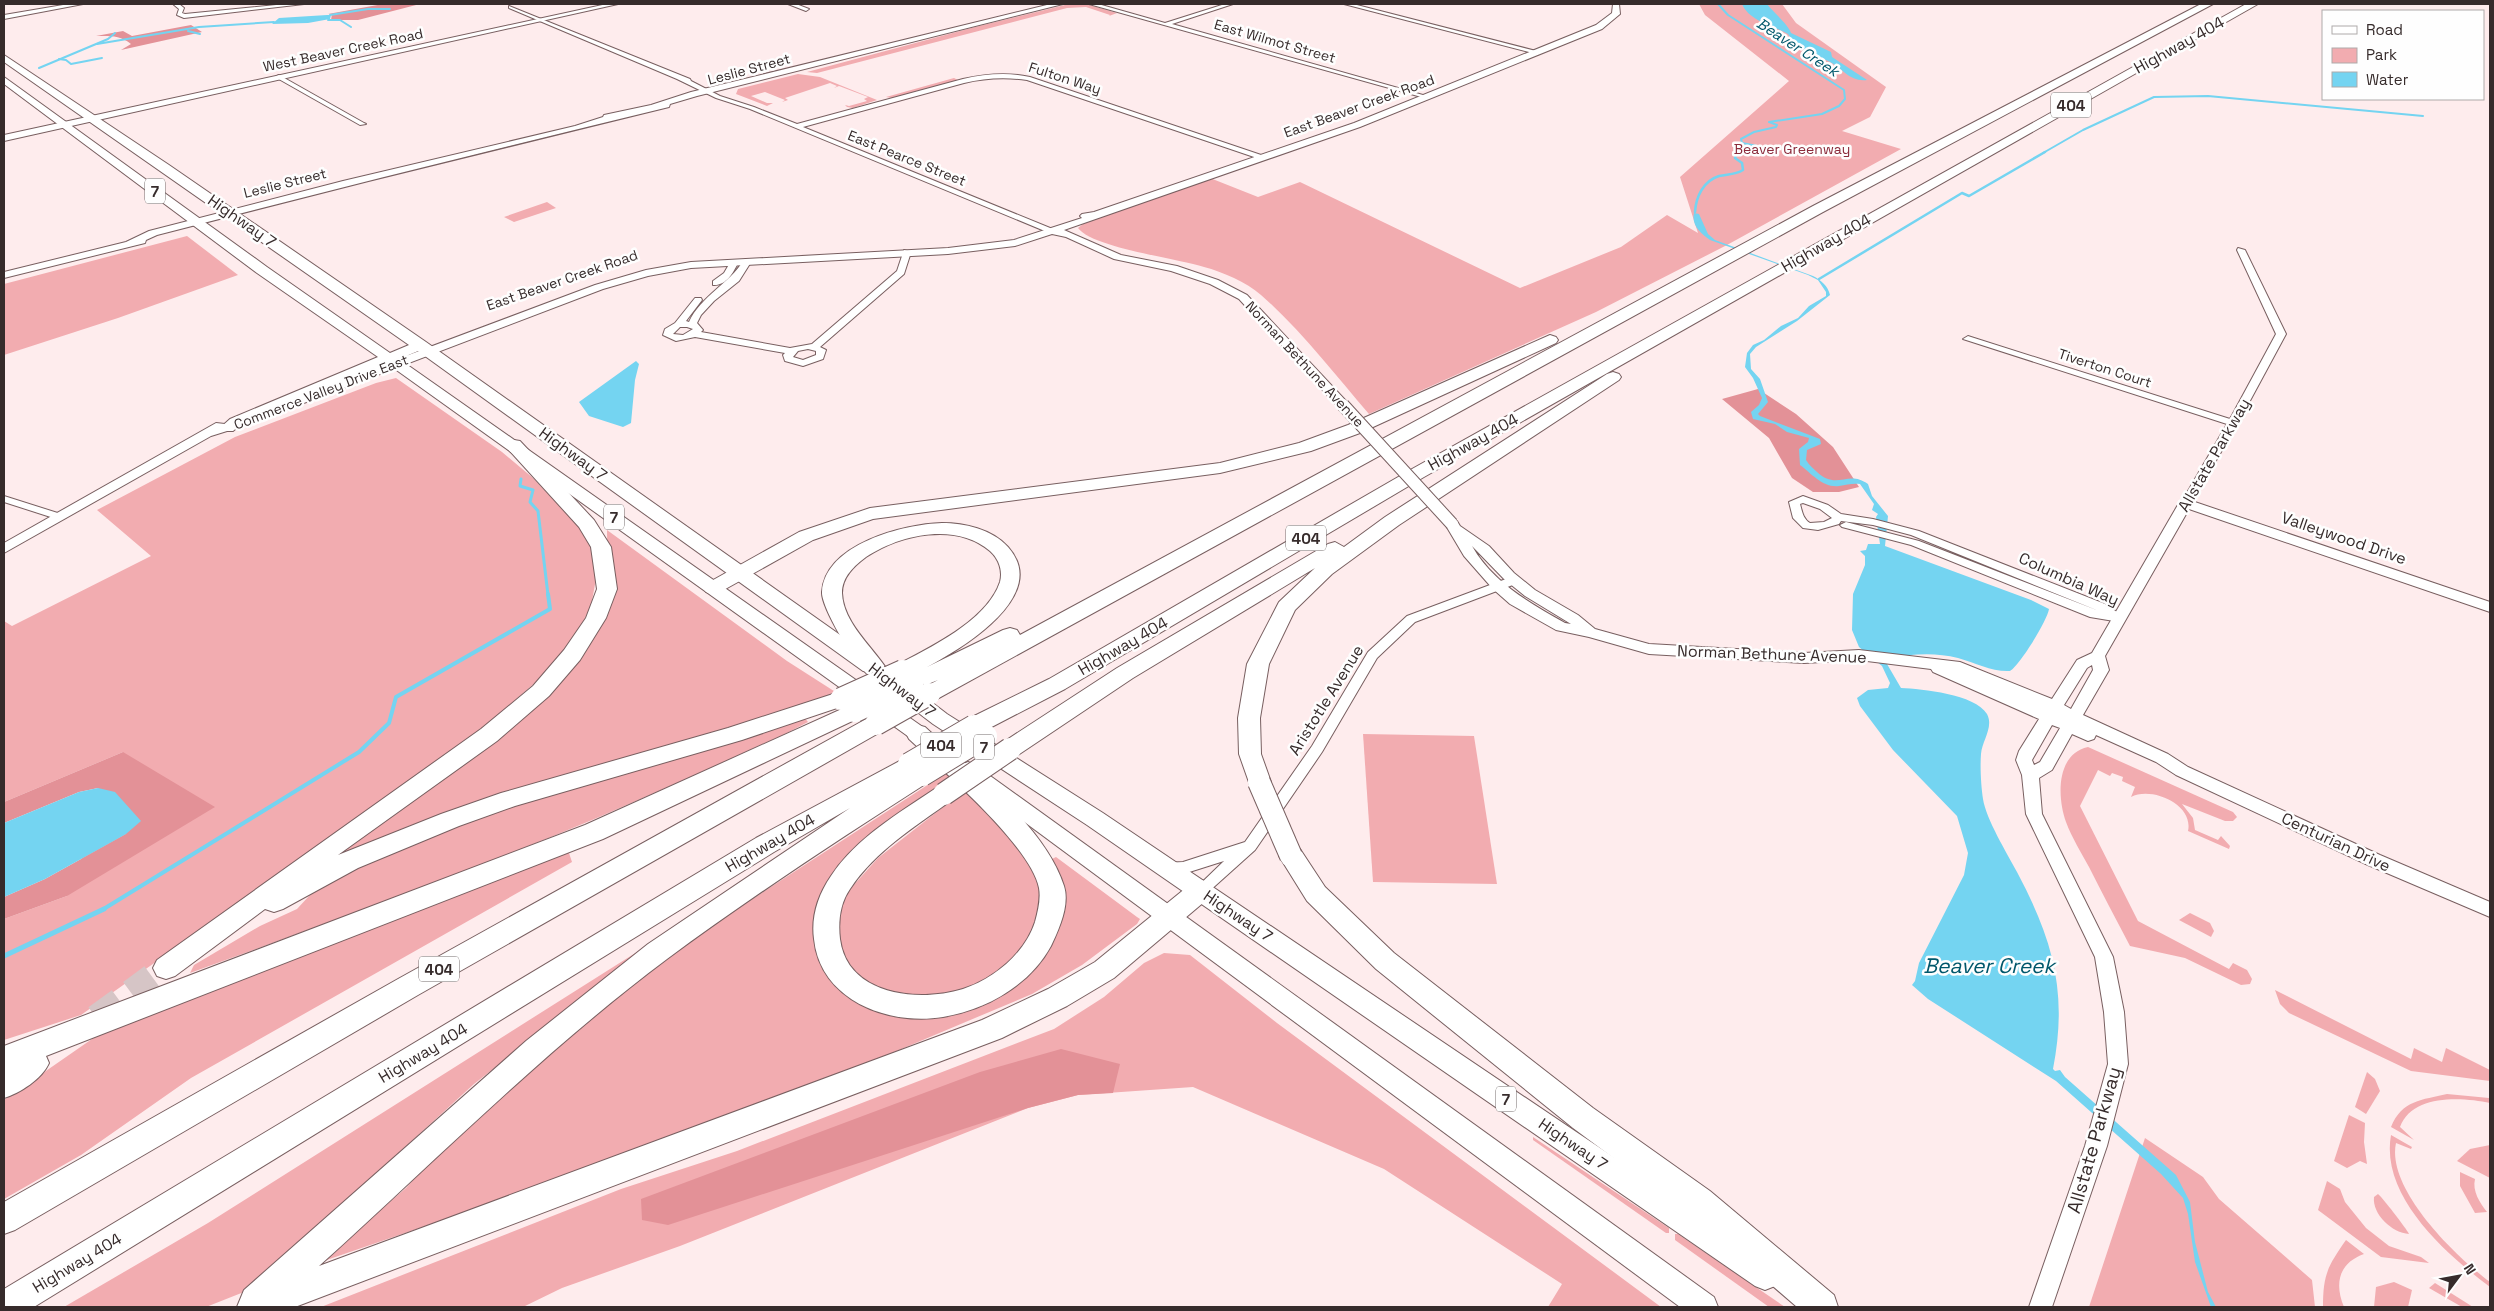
<svg xmlns="http://www.w3.org/2000/svg" width="2494" height="1311" viewBox="0 0 2494 1311" font-family="'Space Grotesk',sans-serif">
  <rect width="100%" height="100%" fill="#feeced"/>
  <!-- green -->
  <g fill="#f2acb0">
    <path d="M1069,4H1086L1117,13L1109,16L1110,15L1086,7L1067,8L817,73L807,72L975,27Z"/>
    <path d="M1699,4H1782L1796,23L1886,87L1870,117L1842,131L1901,149L1727,245L1596,312L1369,414C1336,376 1299,328 1261,295C1246,282 1223,272 1204,267C1176,258 1093,248 1078,228L1083,224L1210,178L1258,197L1300,182L1520,288L1621,247L1667,215L1698,233L1680,177L1789,81L1705,15Z"/>
    <path d="M798,74L820,77L877,100L853,108L847,107L845,105L849,106L867,101L864,99L868,97L839,86L834,88L837,86L830,83L785,98L788,100L782,102L785,100L765,92L751,96L767,103H773L767,106L736,94L738,89Z"/>
    <path d="M954,78L958,80L892,98L886,97Z"/>
    <path d="M547,202L556,208L514,222L504,217Z"/>
    <path d="M187,236L238,275L118,318L4,355V284Z"/>
    <path d="M396,378L502,452L533,478L581,529L593,549L596,579L591,606L576,637L551,669L477,733L150,966L81,1015L4,1040V919L67,896L123,752L4,802V621L12,626L151,556L97,510L235,437L376,383Z"/>
    <path d="M607,530L787,661L837,693L770,716L497,796L409,826L338,861L330,855L473,751L608,607Z"/>
    <path d="M804,717L808,722L785,734C708,769 630,805 551,837C432,885 311,929 190,973L194,965L260,926L297,909L322,882L496,808Z"/>
    <path d="M1363,734L1474,736L1497,884L1373,882Z"/>
    <path d="M2088,747L2233,812L2237,817L2233,821H2225L2182,804L2193,818L2195,830L2218,840L2221,836L2230,846L2229,849L2188,831C2194,804 2151,786 2131,797L2135,787L2122,781L2123,777L2112,773L2110,776L2098,770L2080,806L2138,921L2229,969L2233,963L2247,970L2252,979L2250,984L2241,985L2185,958L2130,946C2116,919 2102,893 2089,867C2081,852 2072,838 2066,822C2057,797 2056,754 2088,747Z"/>
    <path d="M949,771L959,778L863,848L821,960L919,1014L1045,952L1048,861L1056,857L1137,917L1140,919L1137,924L1082,965L1032,994L892,1053L495,1202L318,1263L406,1188L442,1147L620,993L697,935Z"/>
    <path d="M966,789L993,812L1030,862L1043,888L1033,938L1012,965L975,986L933,997L901,996L879,991L855,973L841,957L834,934L842,898L878,858Z"/>
    <path d="M568,850L572,862L191,1078L81,1155L4,1199V1100L118,1021Z"/>
    <path d="M2190,913L2210,923L2214,931L2211,937L2179,920Z"/>
    <path d="M667,933L474,1084L249,1290L206,1307H64L208,1223Z"/>
    <path d="M1164,953L1190,955L1277,1023L1661,1307H1548L1562,1284L1384,1169L1193,1087L1078,1095L1028,1108L680,1246L562,1288L523,1307H321L621,1189L737,1151L1054,1029L1104,997L1144,963Z"/>
    <path d="M2275,990L2411,1059L2414,1048L2442,1062L2446,1048L2490,1070V1081L2411,1071L2289,1013L2280,1004Z"/>
    <path d="M2367,1072L2375,1079L2380,1091L2366,1114L2355,1107Z"/>
    <path d="M2447,1094L2489,1098L2490,1103C2462,1097 2412,1094 2400,1127L2414,1140L2391,1127C2402,1100 2422,1100 2447,1094Z"/>
    <path d="M2349,1115L2365,1123L2364,1142L2367,1164L2360,1161L2347,1168L2334,1161Z"/>
    <path d="M2391,1135L2412,1147L2411,1149L2396,1143C2386,1189 2456,1257 2490,1282V1287C2446,1254 2380,1196 2391,1135Z"/>
    <path d="M1533,1137L1669,1228V1233H1666L1533,1140Z"/>
    <path d="M2145,1138L2203,1177L2219,1199L2312,1280L2315,1307H2089Z"/>
    <path d="M2490,1145V1178L2457,1161L2470,1149Z"/>
    <path d="M2460,1172L2475,1179C2472,1191 2480,1203 2487,1212L2475,1213L2460,1186Z"/>
    <path d="M2327,1181L2340,1189L2345,1202L2366,1228L2389,1246L2421,1257L2429,1263L2381,1257L2318,1210Z"/>
    <path d="M2378,1194C2382,1197 2406,1228 2409,1234C2392,1233 2372,1214 2374,1197Z"/>
    <path d="M1675,1234H1678L1785,1307H1769L1675,1240Z"/>
    <path d="M2346,1240L2364,1254C2339,1263 2334,1283 2344,1307H2323C2323,1274 2328,1266 2346,1240Z"/>
    <path d="M2394,1282L2412,1290L2408,1307H2374L2376,1287Z"/>
    <path d="M2435,1283L2473,1307H2462L2429,1288Z"/>
  </g>
  <!-- forest -->
  <g fill="#e39197">
    <path d="M383,4H420L358,20H331L332,14H328Z"/>
    <path d="M191,25L202,32L121,50L131,44C120,35 110,36 96,36L123,31L132,36Z"/>
    <path d="M1758,389L1796,414L1833,447L1859,487L1839,492H1813L1792,478L1769,438L1722,399Z"/>
    <path d="M123,752L215,807L67,896L4,919V897L45,879L126,834L98,788L79,792L4,823V802Z"/>
    <path d="M1061,1049L1120,1064L1113,1093L1078,1095L1028,1108L668,1225L642,1220L641,1199L980,1072Z"/>
  </g>
  <!-- water -->
  <g fill="#74d4f1">
    <path d="M1742,4H1767C1773,12 1788,24 1791,33L1831,52L1832,57L1867,80C1850,82 1843,69 1830,62C1815,54 1797,50 1788,34C1774,26 1749,21 1742,4Z"/>
    <path d="M327,15H331L330,19L308,23L272,24L279,18Z"/>
    <path d="M1694,213L1699,214L1708,234L1715,240L1813,276C1821,280 1828,286 1830,295L1797,321L1756,347L1750,354L1751,369L1760,379L1768,402L1758,414L1760,416L1820,439L1821,444L1807,450L1806,460C1809,465 1813,468 1817,472C1837,491 1848,469 1868,484L1872,496L1888,516L1885,546L2031,600L2049,609C2048,619 2020,665 2010,671C1992,672 1976,663 1958,658C1935,652 1912,654 1889,658L1887,664L1901,688C1922,689 1975,694 1987,714C1994,727 1982,741 1981,754C1980,767 1981,786 1983,799C1986,819 2007,853 2017,872C2053,940 2068,992 2053,1069L2055,1071L2060,1070L2065,1077L2176,1175L2190,1202L2195,1242L2208,1292L2216,1307H2211L2195,1262L2188,1214L2183,1198L2161,1174L2056,1081L1928,999L1912,985L1915,981L1919,963L1964,875L1968,853L1957,816L1893,750L1860,706L1857,698L1868,690L1888,688L1890,683L1882,666L1859,647L1852,630L1853,594L1865,565V556L1860,551L1866,550L1868,544H1880L1876,517L1878,514L1872,510L1874,504L1860,484C1852,483 1847,485 1839,486C1823,488 1812,474 1800,465L1799,449L1808,442L1809,438L1787,432L1775,424L1753,419L1751,412L1759,405L1762,398L1753,378L1745,367L1747,353L1753,345L1764,340L1781,326L1798,318L1809,306L1826,296V292L1818,280L1808,275L1710,240C1701,234 1691,225 1694,213Z"/>
    <path d="M636,361L639,364L635,380L631,423L623,427L589,416L579,402Z"/>
    <path d="M98,788L115,792L141,821L126,834L45,879L4,897V823L79,792Z"/>
  </g>
  <g fill="none" stroke-linecap="round" stroke-linejoin="round">
    <!-- stream-far4 -->
    <g stroke="#74d4f1" stroke-width="2">
      <path d="M1718,4L1728,15L1844,90L1845,99L1839,106L1822,114L1769,122L1777,125L1776,127L1754,132L1741,139L1742,143L1757,146L1753,151L1740,153"/>
      <path d="M330,15L368,9H390"/>
      <path d="M328,20H340L351,27"/>
      <path d="M188,31L200,34"/>
      <path d="M97,44L199,27L274,22"/>
      <path d="M59,59L66,60L71,64L102,58"/>
      <path d="M39,68L108,39L115,33"/>
      <path d="M2043,153L2083,130L2154,97L2208,96L2423,116"/>
    </g>
    <!-- stream-far3 -->
    <g stroke="#74d4f1" stroke-width="2.5">
      <path d="M1695,212C1696,197 1703,181 1719,176C1728,174 1735,175 1743,170L1742,163L1735,158L1736,154L1747,152"/>
      <path d="M1819,279L1962,193L1969,196L2045,152"/>
    </g>
    <!-- stream-far2 -->
    <path stroke="#74d4f1" stroke-width="3" d="M521,479L520,486L533,490L530,502L538,511L548,595"/>
    <!-- stream-far1 -->
    <path stroke="#74d4f1" stroke-width="4" d="M102,910L359,752L389,723L396,697L550,609L548,594"/>
    <!-- stream -->
    <path stroke="#74d4f1" stroke-width="5" d="M4,956L104,909"/>
    <!-- motorway-tunnel -->
    <path stroke="#d6c5c6" stroke-width="29" stroke-dasharray="29 14" stroke-linecap="butt" d="M97,1019L153,978"/>
    <!-- minor casing -->
    <g stroke="#785f60" stroke-width="2">
      <g id="minor">
        <path d="M173,4H179L184,8L182,13L185,14L286,4H304L184,18L177,15L179,9Z"/>
        <path d="M788,4H796L809,9L806,11Z"/>
        <path d="M1089,4H1098L1165,23L1225,4H1233L1172,24L1430,97L1425,98Z"/>
        <path d="M1344,4H1353L1540,52L1537,54Z"/>
        <path d="M509,6L690,79L691,81L720,96L754,107L797,124L963,79C985,74 1008,72 1030,77L1267,157L1260,159L1027,80C1005,77 985,78 964,83L803,127L1055,230V234H1052L750,109L716,98L677,79L509,8Z"/>
        <path d="M279,75L364,123L366,124L360,125L277,78V76Z"/>
        <path d="M2238,248L2245,250L2286,334L2238,423L2190,505L2186,506L2181,503L2227,424L1963,339L1968,336L1971,337L2230,419L2276,334L2237,250Z"/>
        <path d="M904,250L911,252L904,274L820,347L826,350L823,359L803,366L785,361L783,355L785,353L695,337L676,341L663,335L665,329L675,323L695,298H701L702,300L686,321L689,322C701,296 729,284 744,260L747,259L751,262L739,281L714,301L701,315L697,323L703,330L701,332L790,348L812,344L897,271ZM680,327H687L693,329L683,335L673,334ZM808,349L816,351V355L803,360L793,357L798,351Z"/>
        <path d="M731,261L738,263C733,273 726,286 713,285V281L724,273Z"/>
        <path d="M4,496L64,515L66,517L60,520L4,502Z"/>
        <path d="M1803,496L1828,505L1841,514L1873,519L1919,531L2105,604L2126,618L2120,622L2090,617L1911,545L1842,527L1840,525L1846,522L1919,541L2099,611L1911,535L1873,525L1841,521L1839,524L1818,530L1803,528L1793,518L1789,502ZM1803,503L1820,509L1832,518L1824,522L1810,523C1803,519 1802,511 1800,504Z"/>
        <path d="M1514,576L1518,577L1520,580L1518,583L1415,622L1377,658L1322,752L1255,850L1206,894L1201,896L1196,894L1194,890L1224,861L1183,874L1164,871L1162,867L1164,863L1183,862L1245,842L1312,746L1368,652L1407,616Z"/>
      </g>
    </g>
    <!-- tertiary casing -->
    <g stroke="#785f60" stroke-width="2">
      <g id="tertiary">
        <path d="M69,4H83L4,19V15Z"/>
        <path d="M607,4H618L4,141V135Z"/>
        <path d="M1613,4H1619L1620,14L1602,29L1360,127L1064,230L1121,255L1177,266L1218,280L1247,295L1347,402V408H1339L1239,299L1210,284L1171,271L1114,259L1066,237L1052,234L1015,246L948,254L691,268L648,276L603,289L267,417L263,418L257,414L259,411L595,285L646,270L691,262L948,248L1014,240L1082,218L1080,216L1082,214L1094,212L1354,123L1596,25L1612,13Z"/>
        <path d="M239,419L243,420L245,423L243,426L211,436L4,553V543L216,423L225,424Z"/>
        <path d="M2186,499L2490,602V612L2189,509L2105,656L2109,670L2083,715L2168,754L2188,767L2380,855L2490,902V917L2368,865L2176,775L2156,762L2096,735L2094,739L2088,741L2072,734L2052,770L2039,778L2042,814L2113,957L2124,1012L2128,1064L2107,1146L2052,1307H2029L2085,1146L2108,1064L2104,1012L2095,957L2026,814L2022,775L2016,760L2019,751L2039,719L1933,672L1931,669L1859,660L1804,663L1649,654L1589,637L1556,630L1510,604L1493,589L1464,556L1445,524L1447,521H1457L1460,526L1489,546L1514,573L1535,590L1578,615L1595,629L1649,644L1804,653L1859,650L1960,662L2052,699L2077,660L2092,653L2179,503ZM1472,546L1504,579L1525,596L1571,624L1565,623C1530,603 1493,583 1472,546ZM2092,665L2093,670L2071,709L2064,705L2087,668ZM2052,725L2060,728L2040,762L2034,765L2032,760Z"/>
      </g>
    </g>
    <!-- secondary casing -->
    <g stroke="#785f60" stroke-width="2">
      <path id="secondary" d="M1051,4H1063L697,96L670,104L669,107C499,148 327,191 157,235L146,240L145,243L4,278V272L126,242L149,231L343,181L575,126L603,117L604,115L651,105L691,92Z"/>
    </g>
    <!-- primary casing -->
    <g stroke="#785f60" stroke-width="2">
      <g id="primary">
        <path d="M4,55L169,165L426,342L877,661L879,666L877,671L870,672L863,671L418,351L399,359L937,737L940,742L937,747L930,749L923,747L388,364L271,411L240,425L233,431H223L220,428L230,419L378,357L257,273L4,84V77L267,267L390,353L409,345L4,62Z"/>
        <path d="M906,686L913,688L947,714L1103,813L1775,1266L1779,1276L1775,1286L1765,1290L1755,1286L1087,825L933,724L899,698L896,693L899,688Z"/>
        <path d="M968,762L975,765L1714,1297L1718,1307H1680L961,775L958,770L961,765Z"/>
      </g>
    </g>
    <!-- motorway casing -->
    <g stroke="#785f60" stroke-width="2">
      <g id="motorway">
        <path d="M2201,4H2213L1823,212L937,699L929,702L921,699L918,694L921,689L938,680L913,690L905,688L902,683L906,678L895,676L892,671L895,666C929,648 987,621 1000,582C1003,571 999,559 990,551C956,522 901,534 866,557C854,566 842,577 842,593C843,623 873,647 888,671L885,676C880,678 875,679 870,676C857,668 821,607 822,592C825,544 904,524 942,523C964,523 992,529 1008,547C1051,595 963,648 927,667L1003,630L1010,628L1017,630L1020,635L1813,206Z"/>
        <path d="M2246,4H2258L1424,477L1065,689L982,732L974,734L966,732L963,726L966,720L1049,679L1412,469Z"/>
        <path d="M1550,335L1556,337L1558,340L1556,343L1360,433L1311,451L1220,473L873,519L813,540L720,592L713,594L706,592L703,588L706,584L799,532L870,508L1220,463L1299,443L1348,425Z"/>
        <path d="M1613,372L1619,374L1621,377L1619,380L1399,525L1332,574L1295,610L1269,664L1260,718L1261,754L1271,782L1267,788L1259,791L1251,788L1239,754L1238,718L1247,664L1279,602L1315,568L1133,678L1018,755L1010,757L1002,755L999,749L1002,743L1117,668L1328,544L1335,542L1344,547L1385,517L1607,374Z"/>
        <path d="M514,440L520,441L594,520L611,547L617,589L606,618L580,660L549,696L497,741L338,855L441,814L501,793L728,728L833,694L841,691L849,694L852,699L849,704L742,740L515,806L459,826L358,868L283,909L274,912L265,909L175,976L166,979L157,976L153,968L157,960L481,729L533,686L564,650L586,618L597,589L591,547L579,527L508,449L505,445L508,441Z"/>
        <path d="M855,703L863,706L866,711L863,716L603,839L46,1056L49,1063C42,1079 20,1093 4,1098V1046L585,825Z"/>
        <path d="M876,716L884,718L887,724L884,730L418,995L15,1230L4,1234V1202L398,979L868,718Z"/>
        <path d="M917,725L925,727C970,769 1045,826 1064,886C1070,905 1059,929 1051,946C1030,985 986,1010 943,1017C888,1026 820,1000 814,939C811,917 818,895 831,876C856,838 899,813 936,788L944,785L952,788L956,794L952,800C916,826 875,851 850,889C840,903 838,922 840,939C847,995 918,1003 963,989C994,979 1025,953 1035,922C1038,911 1041,899 1039,888C1031,846 942,770 909,739L906,733L909,727Z"/>
        <path d="M909,756L917,758L921,764L919,767L930,769L934,775L930,781C841,838 752,896 667,959C544,1051 433,1163 319,1266L982,1020L1048,989L1095,962L1192,883L1201,880L1210,883L1214,890L1210,897L1114,978L1067,1006L1002,1038L295,1307H237L244,1290L526,1041L648,944L850,808L774,852L34,1307H4V1289L756,838Z"/>
        <path d="M1291,846L1300,849L1325,887L1394,953L1593,1108L1710,1191L1834,1295L1838,1307H1797L1688,1213L1573,1128L1376,969L1307,901L1279,856L1282,849Z"/>
      </g>
    </g>
    <!-- minor -->
    <use href="#minor" fill="#fff" fill-rule="evenodd"/>
    <!-- tertiary -->
    <use href="#tertiary" fill="#fff" fill-rule="evenodd"/>
    <!-- secondary -->
    <use href="#secondary" fill="#fff" fill-rule="evenodd"/>
    <!-- primary -->
    <use href="#primary" fill="#fff" fill-rule="evenodd"/>
    <!-- motorway -->
    <use href="#motorway" fill="#fff" fill-rule="evenodd"/>
    <!-- tertiary-bridge casing -->
    <g stroke="#785f60" stroke-width="14" stroke-linecap="butt">
      <path id="tertiary-bridge" d="M1343,405L1452,524"/>
    </g>
    <!-- motorway-bridge casing -->
    <g stroke="#785f60" stroke-width="24" stroke-linecap="butt">
      <g id="motorway-bridge">
        <path d="M841,699L903,671"/>
        <path d="M855,711L913,683"/>
        <path d="M876,724L929,694"/>
        <path d="M909,764L974,726"/>
        <path d="M922,775L986,736"/>
        <path d="M1259,782L1291,856"/>
        <path d="M944,794L1010,749"/>
      </g>
    </g>
    <!-- tertiary-bridge -->
    <use href="#tertiary-bridge" stroke="#fff" stroke-width="12"/>
    <!-- motorway-bridge -->
    <use href="#motorway-bridge" stroke="#fff" stroke-width="22"/>
  </g>
  <g text-anchor="middle" dominant-baseline="central" stroke-width="5" stroke-linejoin="round" paint-order="stroke">
    <!-- far-street labels -->
    <g font-size="14" fill="#362b2b" stroke="#fefefe">
      <text transform="translate(1275 41) rotate(16)">East Wilmot Street</text>
      <text transform="translate(343 50) rotate(-12)">West Beaver Creek Road</text>
      <text transform="translate(749 69) rotate(-15)">Leslie Street</text>
      <text transform="translate(1065 78) rotate(18)">Fulton Way</text>
      <text transform="translate(1359 106) rotate(-20)">East Beaver Creek Road</text>
      <text transform="translate(907 158) rotate(22)">East Pearce Street</text>
      <text transform="translate(285 183) rotate(-14)">Leslie Street</text>
      <text transform="translate(562 280) rotate(-19)">East Beaver Creek Road</text>
      <text transform="translate(1305 364) rotate(47)">Norman Bethune Avenue</text>
      <text transform="translate(2105 368) rotate(18)">Tiverton Court</text>
      <text transform="translate(321 392) rotate(-21)">Commerce Valley Drive East</text>
    </g>
    <!-- far-park labels -->
    <g font-size="14" fill="#8b2b3b" stroke="#fefefe">
      <text x="1792" y="149">Beaver Greenway</text>
    </g>
    <!-- far-water labels -->
    <g font-size="15" font-style="italic" fill="#00576b" stroke="#fefefe">
      <text transform="translate(1798 47) rotate(33)">Beaver Creek</text>
    </g>
    <!-- shield labels -->
    <g fill="#fefefe" stroke="#726a6a" stroke-width="1">
      <rect x="2051" y="92.5" width="40" height="25" rx="4"/>
      <rect x="145" y="178.5" width="20" height="25" rx="4"/>
      <rect x="604" y="504.5" width="20" height="25" rx="4"/>
      <rect x="1286" y="525.5" width="40" height="25" rx="4"/>
      <rect x="921" y="732.5" width="40" height="25" rx="4"/>
      <rect x="974" y="734.5" width="20" height="25" rx="4"/>
      <rect x="419" y="956.5" width="40" height="25" rx="4"/>
      <rect x="1496" y="1086.5" width="20" height="25" rx="4"/>
    </g>
    <g font-size="15" font-weight="bold" fill="#362b2b">
      <text x="2071" y="105">404</text>
      <text x="155" y="191">7</text>
      <text x="614" y="517">7</text>
      <text x="1306" y="538">404</text>
      <text x="941" y="745">404</text>
      <text x="984" y="747">7</text>
      <text x="439" y="969">404</text>
      <text x="1506" y="1099">7</text>
    </g>
    <!-- street labels -->
    <g font-size="16" fill="#362b2b" stroke="#fefefe">
      <text transform="translate(2179 45) rotate(-29)">Highway 404</text>
      <text transform="translate(242 221) rotate(35)">Highway 7</text>
      <text transform="translate(1826 243) rotate(-30)">Highway 404</text>
      <text transform="translate(1473 442) rotate(-29)">Highway 404</text>
      <text transform="translate(573 454) rotate(36)">Highway 7</text>
      <text transform="translate(2214 455) rotate(-60)">Allstate Parkway</text>
      <text transform="translate(2344 538) rotate(19)">Valleywood Drive</text>
      <text transform="translate(2069 579) rotate(24)">Columbia Way</text>
      <text transform="translate(1123 646) rotate(-30)">Highway 404</text>
      <text transform="translate(1772 654) rotate(2)">Norman Bethune Avenue</text>
      <text transform="translate(902 690) rotate(37)">Highway 7</text>
      <text transform="translate(1326 700) rotate(-58)">Aristotle Avenue</text>
      <text transform="translate(2336 842) rotate(25)">Centurian Drive</text>
      <text transform="translate(770 843) rotate(-30)">Highway 404</text>
      <text transform="translate(1238 916) rotate(34)">Highway 7</text>
      <text transform="translate(423 1053) rotate(-31)">Highway 404</text>
      <text transform="translate(1573 1144) rotate(34)">Highway 7</text>
      <text transform="translate(77 1263) rotate(-31)">Highway 404</text>
    </g>
    <!-- near-street labels -->
    <g font-size="19" fill="#362b2b" stroke="#fefefe">
      <text transform="translate(2094 1140) rotate(-74)">Allstate Parkway</text>
    </g>
    <!-- near-water labels -->
    <g font-size="21" font-style="italic" fill="#00576b" stroke="#fefefe">
      <text x="1989" y="965">Beaver Creek</text>
    </g>
  </g>
  <!-- border -->
  <rect width="2494" height="1311" fill="none" stroke="#362b2b" stroke-width="10"/>
  <!-- legend -->
  <rect x="2322" y="10" width="162" height="90" fill="#fefefe" stroke="#aeaaaa"/>
  <rect x="2332" y="26" width="25" height="8" fill="#ffffff" stroke="#aeaaaa"/>
  <text x="2366" y="35" font-size="15" fill="#362b2b">Road</text>
  <rect x="2332" y="48" width="25" height="15" fill="#f2acb0" stroke="#aeaaaa"/>
  <text x="2366" y="60" font-size="15" fill="#362b2b">Park</text>
  <rect x="2332" y="72" width="25" height="15" fill="#74d4f1" stroke="#aeaaaa"/>
  <text x="2366" y="85" font-size="15" fill="#362b2b">Water</text>
  <!-- north arrow -->
  <g transform="translate(2459 1276) rotate(58)" stroke="#fefefe" stroke-width="4" paint-order="stroke">
  <path d="M0-4L9 19L0 12L-9 19Z" fill="#362b2b"/>
  <text y="-8" font-size="14" font-weight="bold" text-anchor="middle" fill="#362b2b">N</text>
  </g>
</svg>
